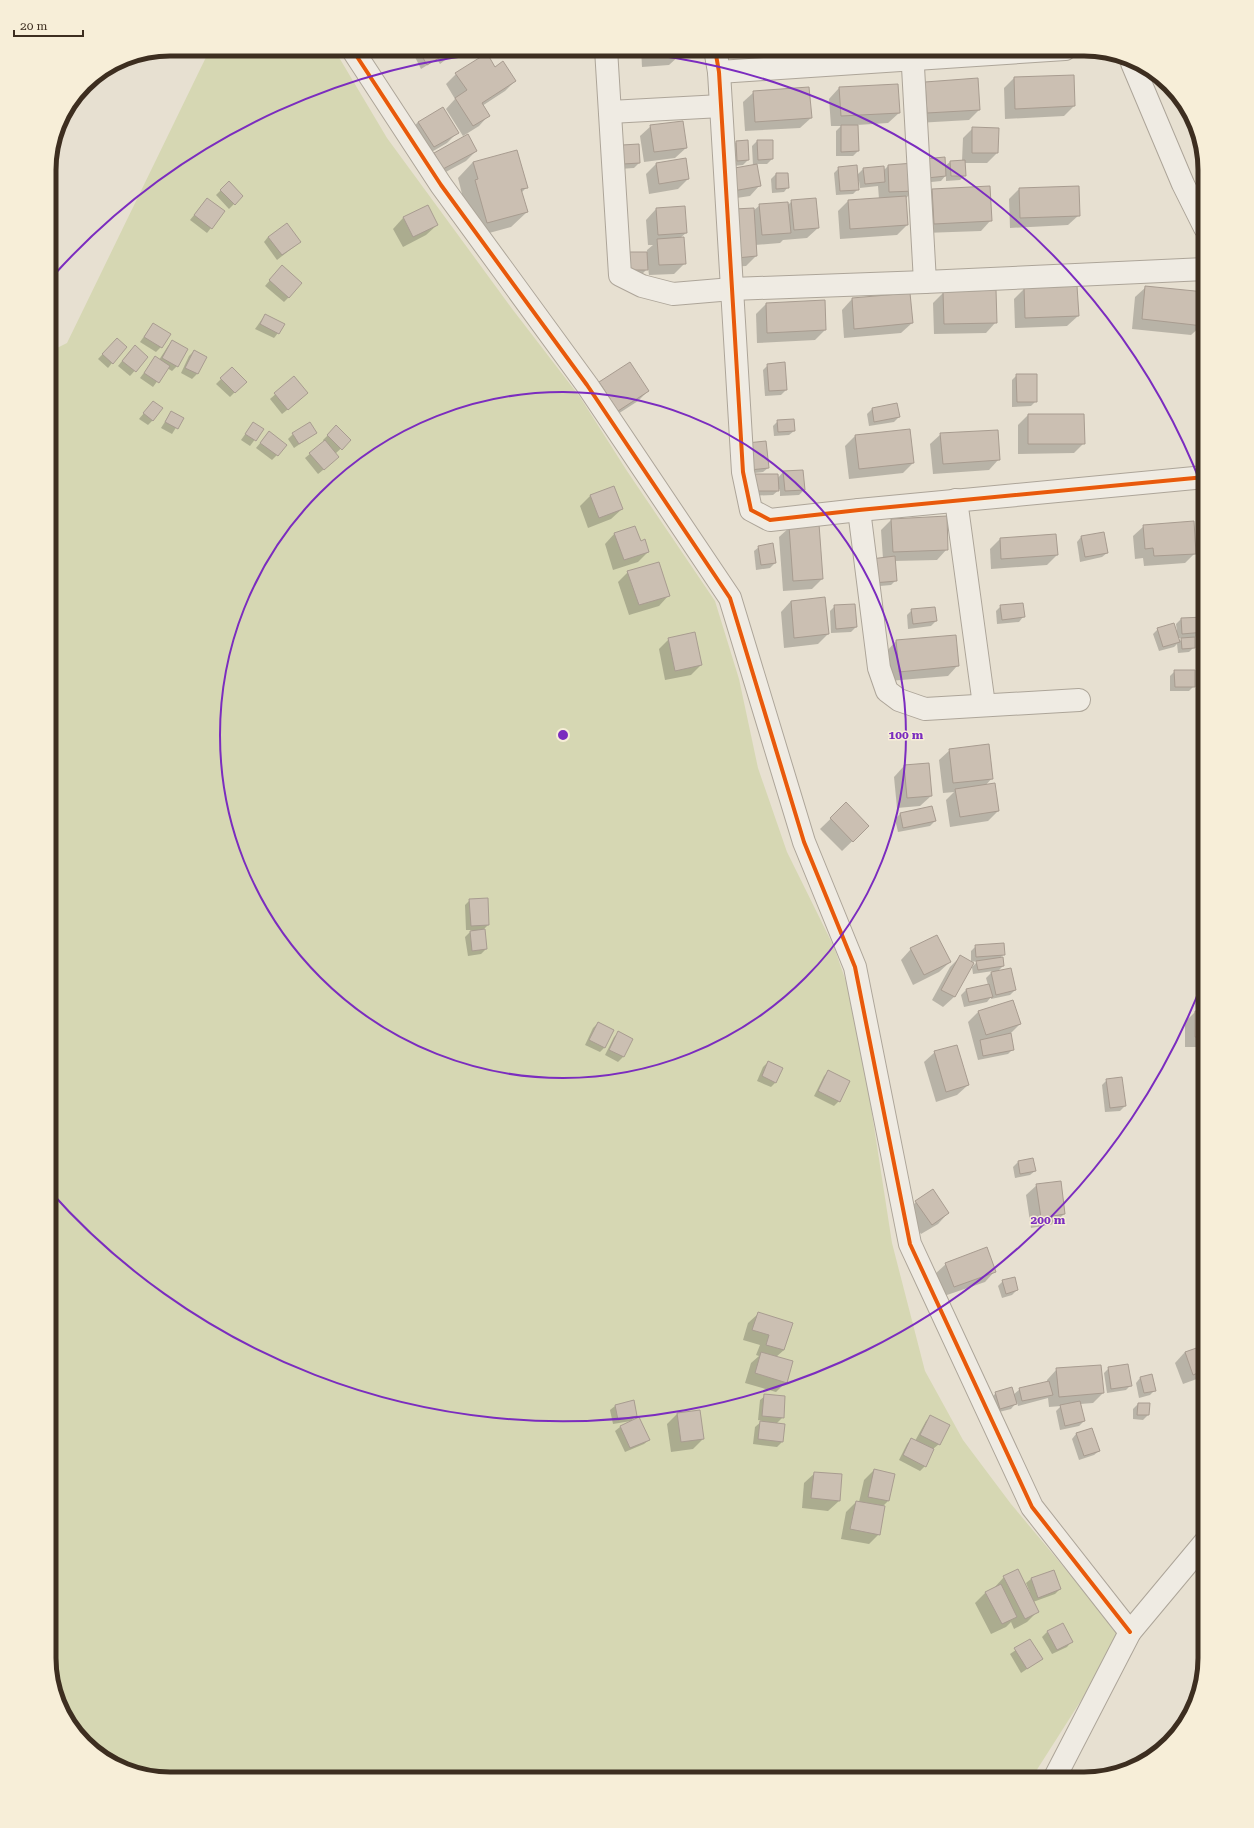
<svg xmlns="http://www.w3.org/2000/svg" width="1254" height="1828" viewBox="0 0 1254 1828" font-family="'Roboto Serif',serif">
  <rect width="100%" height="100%" fill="#e7e0d1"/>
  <!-- green -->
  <path fill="#d6d7b3" d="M210,49H334L387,138L513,310L580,397L627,471L715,601L739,679L758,768L787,852L834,947L856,1010L892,1243L925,1371L963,1440L1011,1504L1119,1633L1082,1699L1031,1779H163L103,1759L65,1718L49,1658V352L67,343Z"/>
  <!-- shadow -->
  <g fill="#0003" fill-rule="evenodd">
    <path d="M411,49H433L435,53L439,49L454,53L440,64L437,59L421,69Z"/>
    <path d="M641,49H679L680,55L669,65L642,67Z"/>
    <path d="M495,68L515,81L505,91L482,106L489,115L479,126L463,136L446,109L455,99L446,84L456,74Z"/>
    <path d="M1073,76L1074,106L1064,116L1005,119L1004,88L1014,78Z"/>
    <path d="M925,83L979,110L969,120L917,123L915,93Z"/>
    <path d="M839,88L899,113L888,123L857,125L858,151L853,156H836V131L841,126H831L829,99Z"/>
    <path d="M754,92L811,118L800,128L745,131L743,102Z"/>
    <path d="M418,122L457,133L447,143L423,157L408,133Z"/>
    <path d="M651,126L686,148L675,158L644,162L640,136Z"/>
    <path d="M973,128L997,153L987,163H964L965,175L960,180L946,181V175L941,181L922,183L950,162L962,161L963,138Z"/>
    <path d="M757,141L772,159L767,164H756L760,185L750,196L723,200L753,166L752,146Z"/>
    <path d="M736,142L748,160L743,165L733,166L731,147Z"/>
    <path d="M622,146L639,163L634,168L619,169Z"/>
    <path d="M476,151L466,161L433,179L424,164L434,153Z"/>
    <path d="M685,159L688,179L678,189L649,194L646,174L656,164Z"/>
    <path d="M473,162L527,187L521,193L527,212L511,227L471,238L460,196L462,194L458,178Z"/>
    <path d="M888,166L914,190L905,199L907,225L897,235L840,239L838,211L848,201L879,199L878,186L860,188L859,181H857L858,189L853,194L836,195L834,173L839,168L857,175L863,169L883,171Z"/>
    <path d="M776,174H788V187L784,192L772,193L771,179Z"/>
    <path d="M229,182L242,196L229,209L216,195Z"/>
    <path d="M1019,189L1079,215L1068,225L1010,228L1009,199Z"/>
    <path d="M932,190L991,220L981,231L924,233L922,201Z"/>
    <path d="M207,199L211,228L207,233L190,220Z"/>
    <path d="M792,201L818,228L807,238L783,240L780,243L755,245L756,256L746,266L727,267L753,211L760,205H788Z"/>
    <path d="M427,206L437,225L426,235L403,247L393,229L403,218Z"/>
    <path d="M656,209L686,233L680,238L685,263L674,274L649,275L648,268L642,274L625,275L630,253H647V250L653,245H648L646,220Z"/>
    <path d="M268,237L300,242L277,260L264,242Z"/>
    <path d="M277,272L289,297L284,302L265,286Z"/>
    <path d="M1146,287L1202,325L1191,335L1132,329L1135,297Z"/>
    <path d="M1024,289L1078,316L1067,326L1015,328L1014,299Z"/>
    <path d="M943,293L996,322L986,333L934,334L933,303Z"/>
    <path d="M909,294L912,323L901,333L844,338L842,310L852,299Z"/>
    <path d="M824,301L825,330L815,340L757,343L756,314L766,304Z"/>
    <path d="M265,315L278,333L274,338L255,329Z"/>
    <path d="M153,324L161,347L156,352L140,342Z"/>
    <path d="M172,341L177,366L172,371L167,368L153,387L140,378L155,358L159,360L168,346Z"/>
    <path d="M112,344V363L108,368L98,359Z"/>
    <path d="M130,351L147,357L130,376L118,366Z"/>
    <path d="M194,351L206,357L197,374L192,379L181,373L189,356Z"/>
    <path d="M768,365L786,390L781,395L765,396L763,370Z"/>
    <path d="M232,368L245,382L230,397L216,384Z"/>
    <path d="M1017,375L1036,401L1031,406L1012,407V380Z"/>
    <path d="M294,378L302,398L282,414L270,399Z"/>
    <path d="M600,383L648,391L638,401L607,421L590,393Z"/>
    <path d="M153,402V420L148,425L139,419Z"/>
    <path d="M872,409L899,417L894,422L869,426L867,414Z"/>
    <path d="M171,412L182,418L172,434L161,428Z"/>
    <path d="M1028,415L1084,443L1074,453L1018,454V425Z"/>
    <path d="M778,421L794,431L789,435L774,436L773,426Z"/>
    <path d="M253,423L262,430L250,446L241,440Z"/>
    <path d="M336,427L350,440L335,454L333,462L318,474L305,458L324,442L323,440Z"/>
    <path d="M269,432L277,455L272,460L256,448Z"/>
    <path d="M316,433L294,448L288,439L293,434Z"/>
    <path d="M941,434L999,459L989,470L933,474L930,444Z"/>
    <path d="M855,436L913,463L903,473L849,479L845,446Z"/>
    <path d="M743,448L768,468L763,472L746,474Z"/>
    <path d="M783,472L804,490L799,495L780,496V489L773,495L745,496L777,479Z"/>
    <path d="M614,487L622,509L611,519L588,528L580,506L590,496Z"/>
    <path d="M892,519L947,549L937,560L894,561L896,580L891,585L869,587L883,559L881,530Z"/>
    <path d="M1144,526L1195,553L1185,563L1144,566L1143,558L1135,559L1133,536Z"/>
    <path d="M790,527L822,579L812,589L783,591L779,537Z"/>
    <path d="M615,533L640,542L648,552L638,562L613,570L605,544Z"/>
    <path d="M1081,537L1107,553L1102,557L1080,562L1077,542Z"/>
    <path d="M1000,539L1057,555L1047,565L991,569L990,549Z"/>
    <path d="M759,547L775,563L770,568L756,570L754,551Z"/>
    <path d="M628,572L669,595L659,606L629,615L618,582Z"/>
    <path d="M791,601L828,634L818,644L784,648L781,612Z"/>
    <path d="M835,606L856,627L851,632L831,633L830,611Z"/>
    <path d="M1001,606L1023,617L1019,622L997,624L996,611Z"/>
    <path d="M934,608L936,621L931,626L908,629L907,615L912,610Z"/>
    <path d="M1205,618V636L1194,637V647L1189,652L1178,653L1177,644L1174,647L1159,651L1153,634L1158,629L1177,631L1176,624L1181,619ZM1178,638H1183L1179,642Z"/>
    <path d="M669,639L701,665L691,675L665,680L659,649Z"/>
    <path d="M896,641L958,665L948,676L889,681L886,652Z"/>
    <path d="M1201,657H1205V677L1197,678L1196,662Z"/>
    <path d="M1175,671L1194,686L1189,691H1170V676Z"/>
    <path d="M1205,679V696H1197V684L1202,680Z"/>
    <path d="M950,750L992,778L985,786L998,811L988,821L950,827L946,800L954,792L943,793L939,760Z"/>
    <path d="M928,764L931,796L920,806L897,808L894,777L904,766Z"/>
    <path d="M846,804L868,826L842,851L820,829Z"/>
    <path d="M932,807L935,821L930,826L898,832L895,819L900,814Z"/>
    <path d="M470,900L488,925L484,929L486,949L481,954L468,956L465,937L472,930H466L465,905Z"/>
    <path d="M1205,906V923H1203L1202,909Z"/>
    <path d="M976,946L1004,954L999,959L1003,966L997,972L1015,990L1010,995L991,999V997L987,1002L964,1007L961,995L966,990L988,985L986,978L993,971L973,974L972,967L978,961L971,962V951Z"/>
    <path d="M911,949L950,962L939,972L913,985L901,960Z"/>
    <path d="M960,957L972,963L954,997L943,1007L932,1000L950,967Z"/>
    <path d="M1012,1001L1020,1024L1010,1034L1013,1049L1008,1054L978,1060L968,1022L978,1012Z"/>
    <path d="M1205,1011V1047H1185V1022L1195,1012Z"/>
    <path d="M598,1023L605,1047L600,1052L585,1045L593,1028Z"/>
    <path d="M619,1032L632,1039L623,1057L618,1062L605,1055L614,1037Z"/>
    <path d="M935,1052L968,1085L957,1095L936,1102L924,1062Z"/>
    <path d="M768,1062L776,1082L771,1087L757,1081L763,1067Z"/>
    <path d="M829,1071L849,1082L839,1101L834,1106L814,1096L824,1076Z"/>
    <path d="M1107,1080L1125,1106L1120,1111L1105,1112L1102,1085Z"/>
    <path d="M1018,1162L1035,1171L1030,1175L1015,1178L1013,1167Z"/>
    <path d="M1037,1185L1064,1214L1054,1224L1031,1228L1026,1195Z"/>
    <path d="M916,1202L948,1213L938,1224L921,1234L906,1212Z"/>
    <path d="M946,1264L995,1271L985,1282L944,1296L935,1274Z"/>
    <path d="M1003,1281L1017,1290L1012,1295L1002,1298L998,1286Z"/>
    <path d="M759,1313L784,1350L776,1357L786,1382L776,1392L745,1383L751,1363L759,1356L756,1355L760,1345L743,1340L748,1323Z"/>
    <path d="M1205,1346V1376L1183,1384L1175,1363L1185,1352Z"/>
    <path d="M1109,1368L1131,1385L1126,1390L1107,1393L1104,1373Z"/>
    <path d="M1057,1369L1103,1393L1093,1403L1080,1404L1084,1421L1079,1426L1060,1430L1056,1411L1061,1406L1049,1407L1048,1398L1018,1406L1017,1402L1011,1409L995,1413L991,1398L996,1393L1013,1395L1020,1389L1047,1383V1380Z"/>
    <path d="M1140,1378L1155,1390L1150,1395L1139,1398L1136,1383Z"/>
    <path d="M765,1396L783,1417L776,1424L784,1425L782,1442L777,1447L753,1444L755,1427L762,1421L758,1420L760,1400Z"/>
    <path d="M1138,1404L1148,1415L1143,1420L1133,1419V1409Z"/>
    <path d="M615,1406L636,1416L631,1421L613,1424L610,1410Z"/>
    <path d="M699,1411L703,1439L693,1449L671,1452L667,1424L677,1414Z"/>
    <path d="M931,1416L939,1444L933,1449L925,1466L920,1471L899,1460L907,1444L911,1439L915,1441L926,1421Z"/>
    <path d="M639,1418L649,1440L644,1444L625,1452L615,1431L620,1427Z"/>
    <path d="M1076,1434L1099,1451L1094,1455L1079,1460L1072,1439Z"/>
    <path d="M874,1470L888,1501L882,1507L879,1534L869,1544L841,1539L846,1512L856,1502H859L864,1480Z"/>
    <path d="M815,1473L839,1501L828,1511L802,1508L804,1483Z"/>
    <path d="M1004,1577L1028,1593H1030L1026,1583L1031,1579L1060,1589L1055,1594L1033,1602L1037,1612L1027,1622L1014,1629L1011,1622L1006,1627L991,1634L975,1603L986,1592L994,1588Z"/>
    <path d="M1063,1625L1071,1642L1067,1647L1052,1654L1042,1637L1047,1632Z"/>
    <path d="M1030,1640L1042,1659L1021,1673L1010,1654Z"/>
  </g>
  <!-- building -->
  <g fill="#cbbfb2" stroke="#a89c90">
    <path d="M418,49H434L439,58L427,65Z"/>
    <path d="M439,49H453L455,53L445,59Z"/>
    <path d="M652,49H680L681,56L652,57Z"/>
    <path d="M487,53L495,67L503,61L516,81L482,103L490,116L473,126L455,98L467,90L455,73Z"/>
    <path d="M1074,75L1075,106L1015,109L1014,77Z"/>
    <path d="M978,78L980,110L927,113L925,82Z"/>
    <path d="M898,84L900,113L841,116L839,87Z"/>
    <path d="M809,87L812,118L755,122L753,91Z"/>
    <path d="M443,107L459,133L434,147L418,122Z"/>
    <path d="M683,121L687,148L654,152L650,125Z"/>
    <path d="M841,125H858L859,151L841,152Z"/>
    <path d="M972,127L999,128L998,153H972Z"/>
    <path d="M468,134L477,151L443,169L434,153Z"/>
    <path d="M748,140L749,160L737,161L736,141Z"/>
    <path d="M757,140H773V159L758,160Z"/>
    <path d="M639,144L640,163L623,164L622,145Z"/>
    <path d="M517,150L528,188L521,189L528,212L487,223L475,180L478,179L473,162Z"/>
    <path d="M945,157L946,176L927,178L924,159Z"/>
    <path d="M686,158L689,179L659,184L656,163Z"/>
    <path d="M965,160L966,176H951L950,161Z"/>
    <path d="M914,163L915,191L889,192L888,165Z"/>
    <path d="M757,164L761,186L733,191L729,169Z"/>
    <path d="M857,165L859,190L840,191L838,167Z"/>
    <path d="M884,166L885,182L865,184L863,168Z"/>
    <path d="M776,173H788L789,188L776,189Z"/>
    <path d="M229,181L243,196L235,205L220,190Z"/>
    <path d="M990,186L992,221L934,224L932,189Z"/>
    <path d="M1079,186L1080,216L1020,218L1019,188Z"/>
    <path d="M906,196L908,225L850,229L848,200Z"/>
    <path d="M207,198L225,211L212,229L194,215Z"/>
    <path d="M816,198L819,228L794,230L791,200Z"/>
    <path d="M788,202L791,233L762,235L759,204Z"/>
    <path d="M428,205L438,225L413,237L403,217Z"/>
    <path d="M685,206L687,233L658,235L656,208Z"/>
    <path d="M754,208L757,256L737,258L734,209Z"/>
    <path d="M287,223L301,242L282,255L268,237Z"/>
    <path d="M684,237L686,264L659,265L657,239Z"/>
    <path d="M629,252H647L648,270H630Z"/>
    <path d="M282,265L302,283L289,298L269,280Z"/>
    <path d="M1077,286L1079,316L1025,318L1024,288Z"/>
    <path d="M1145,286L1205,292L1203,326L1142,319Z"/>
    <path d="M996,290L997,323L944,324L943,292Z"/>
    <path d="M910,293L913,323L854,329L852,298Z"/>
    <path d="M825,300L826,330L767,333L766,303Z"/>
    <path d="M265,314L285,324L279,334L260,324Z"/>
    <path d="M153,323L171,334L162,348L144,337Z"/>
    <path d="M117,338L127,347L113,364L102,354Z"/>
    <path d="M172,340L188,349L178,367L162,358Z"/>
    <path d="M135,345L148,357L136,372L122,361Z"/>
    <path d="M194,350L207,357L198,374L185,368Z"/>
    <path d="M155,356L170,366L159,383L144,373Z"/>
    <path d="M630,362L649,391L618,411L599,382Z"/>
    <path d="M785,362L787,390L769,391L767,364Z"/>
    <path d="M232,367L247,382L235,393L220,378Z"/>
    <path d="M1016,374H1037V402H1017Z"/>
    <path d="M294,376L308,393L288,410L274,393Z"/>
    <path d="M153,401L163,408L153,421L143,413Z"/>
    <path d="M897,403L900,417L874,422L872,408Z"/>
    <path d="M171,411L184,418L178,429L165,422Z"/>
    <path d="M1028,414H1084L1085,444H1028Z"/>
    <path d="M794,419L795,431L778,432L777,420Z"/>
    <path d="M253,422L264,429L256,441L245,434Z"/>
    <path d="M310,422L317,433L299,444L292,433Z"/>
    <path d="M336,425L351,440L342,450L327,435Z"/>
    <path d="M910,429L914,463L859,469L855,435Z"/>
    <path d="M998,430L1000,460L943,464L940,433Z"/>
    <path d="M269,431L287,445L278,456L260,443Z"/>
    <path d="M325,440L339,457L324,470L309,453Z"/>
    <path d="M766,441L769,468L750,470L747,443Z"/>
    <path d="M803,470L805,490L785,491L783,471Z"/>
    <path d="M750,474H778L779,491H750Z"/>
    <path d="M614,486L623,509L599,518L590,495Z"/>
    <path d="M947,516L948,550L893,552L891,519Z"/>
    <path d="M1194,521L1196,554L1154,556L1153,548L1145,549L1143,525Z"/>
    <path d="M819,524L823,579L793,581L789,526Z"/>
    <path d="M635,526L641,541L645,539L649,552L624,560L614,533Z"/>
    <path d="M1104,532L1108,553L1085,557L1081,536Z"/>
    <path d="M1056,534L1058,555L1001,559L1000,538Z"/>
    <path d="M773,543L776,563L761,565L758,546Z"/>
    <path d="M895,556L897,581L873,583L871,559Z"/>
    <path d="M659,562L670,596L639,605L627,571Z"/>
    <path d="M825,597L829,634L794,638L791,601Z"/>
    <path d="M1023,603L1025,617L1002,620L1000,605Z"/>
    <path d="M855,604L857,627L836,629L834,605Z"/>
    <path d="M935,607L937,621L913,624L911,609Z"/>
    <path d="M1205,617V632L1182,634L1181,618Z"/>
    <path d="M1174,623L1180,642L1163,647L1157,628Z"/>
    <path d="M695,632L702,665L675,671L668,638Z"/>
    <path d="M956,635L959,666L899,672L896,640Z"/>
    <path d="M1195,637V648L1182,649L1181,638Z"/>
    <path d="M1200,656H1205V673H1202Z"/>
    <path d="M1174,670H1195V687H1175Z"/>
    <path d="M1205,678V692H1202L1201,679Z"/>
    <path d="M989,744L993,779L953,783L949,749Z"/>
    <path d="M929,763L932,796L907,798L904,765Z"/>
    <path d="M995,783L999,811L960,817L955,789Z"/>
    <path d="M846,802L869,826L853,842L830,818Z"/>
    <path d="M932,806L936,821L903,828L900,813Z"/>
    <path d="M488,898L489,925L471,926L469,899Z"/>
    <path d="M485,929L487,949L472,951L470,931Z"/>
    <path d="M937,935L951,962L924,975L910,948Z"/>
    <path d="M1004,943L1005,955L976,957L975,945Z"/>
    <path d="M960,955L974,963L955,997L941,990Z"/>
    <path d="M1003,957L1004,966L978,970L976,961Z"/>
    <path d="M1011,968L1016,990L996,995L991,972Z"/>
    <path d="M989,984L993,997L969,1002L966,989Z"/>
    <path d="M1013,1000L1021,1024L986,1035L978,1011Z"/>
    <path d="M1205,1010V1037H1195V1011Z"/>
    <path d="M598,1022L614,1030L605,1048L589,1040Z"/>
    <path d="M618,1031L633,1039L624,1057L609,1050Z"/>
    <path d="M1011,1033L1014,1050L983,1056L980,1040Z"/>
    <path d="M957,1045L969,1085L946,1092L934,1051Z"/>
    <path d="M768,1061L783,1068L776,1083L762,1076Z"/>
    <path d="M828,1070L850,1081L840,1102L818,1091Z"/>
    <path d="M1122,1077L1126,1106L1110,1108L1106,1079Z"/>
    <path d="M1033,1158L1036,1171L1020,1174L1018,1161Z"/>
    <path d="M1061,1181L1065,1214L1041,1218L1036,1184Z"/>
    <path d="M933,1189L949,1213L932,1225L915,1201Z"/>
    <path d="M987,1247L996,1272L954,1287L945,1263Z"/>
    <path d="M1015,1277L1018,1290L1006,1294L1002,1280Z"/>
    <path d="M758,1312L793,1323L784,1350L766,1345L769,1335L752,1330Z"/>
    <path d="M1205,1345V1370L1193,1375L1185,1352Z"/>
    <path d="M761,1352L793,1361L787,1383L755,1373Z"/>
    <path d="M1128,1364L1132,1386L1111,1389L1108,1367Z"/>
    <path d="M1101,1365L1104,1393L1059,1397L1056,1368Z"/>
    <path d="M1152,1374L1156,1391L1144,1393L1140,1377Z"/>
    <path d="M1049,1381L1053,1395L1022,1401L1019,1388Z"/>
    <path d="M1012,1387L1017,1404L1000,1409L995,1392Z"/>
    <path d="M764,1394L785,1396L784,1418L762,1416Z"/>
    <path d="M634,1400L637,1416L618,1420L615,1405Z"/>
    <path d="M1080,1401L1085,1421L1065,1426L1060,1405Z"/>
    <path d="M1138,1403H1150L1149,1415H1137Z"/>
    <path d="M700,1410L704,1439L681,1442L677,1413Z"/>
    <path d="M930,1415L950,1425L940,1445L920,1435Z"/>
    <path d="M639,1417L650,1440L630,1448L620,1426Z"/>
    <path d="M760,1421L785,1424L783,1442L758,1439Z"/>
    <path d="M1092,1428L1100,1451L1084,1456L1076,1433Z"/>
    <path d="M911,1438L934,1449L926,1467L903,1455Z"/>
    <path d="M874,1469L895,1474L889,1501L868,1497Z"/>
    <path d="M814,1472L842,1474L840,1501L811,1498Z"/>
    <path d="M856,1501L885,1506L880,1535L850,1529Z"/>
    <path d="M1018,1569L1039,1612L1025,1619L1003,1576Z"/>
    <path d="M1054,1570L1061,1589L1038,1598L1031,1578Z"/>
    <path d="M1001,1584L1017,1617L1002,1624L985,1592Z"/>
    <path d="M1063,1623L1073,1642L1057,1650L1047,1631Z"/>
    <path d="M1030,1639L1043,1659L1027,1669L1014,1648Z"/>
  </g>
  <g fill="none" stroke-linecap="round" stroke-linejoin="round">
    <!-- minor casing -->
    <g stroke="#ada599" stroke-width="24">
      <g id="minor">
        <path d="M352,49L441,185L587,385L730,598L804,842L855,967L910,1244L1032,1507L1130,1632"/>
        <path d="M606,49L620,275L642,286L673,294L732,289L925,282L1205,269"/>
        <path d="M715,49L719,72L743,472L751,510L770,520L859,510L1205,477"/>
        <path d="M912,49L925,282"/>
        <path d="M1132,63L1183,184L1205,228"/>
        <path d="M719,72L1065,49"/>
        <path d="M610,112L721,106"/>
        <path d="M956,500L984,705"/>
        <path d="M859,510L879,668L887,691L899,700L925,709L1079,700"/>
        <path d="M1054,1779L1130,1632L1205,1542"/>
      </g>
    </g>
    <!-- minor -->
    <use href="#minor" stroke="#efebe3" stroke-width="22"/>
    <!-- cycleway casing -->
    <g stroke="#f7eed8" stroke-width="6">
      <g id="cycleway">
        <path d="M352,49L441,185L587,385L730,598L804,842L855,967L910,1244L1032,1507L1130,1632"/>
        <path d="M715,49L719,72L743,472L751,510L770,520L859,510L1205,477"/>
      </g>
    </g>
    <!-- cycleway -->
    <use href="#cycleway" stroke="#e8590c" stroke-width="4"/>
  </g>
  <!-- distance rings -->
  <g fill="none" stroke="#7b2cbf" stroke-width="2">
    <circle cx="563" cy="735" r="343"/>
    <path d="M1203 981A686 686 0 0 1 49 1190M53 276A686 686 0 0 1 551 49M581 49A686 686 0 0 1 1203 489"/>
  </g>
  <!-- crop -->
  <path d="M0 0H1254V1828H0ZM170 56H1084A114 114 0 0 1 1198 170V1658A114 114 0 0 1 1084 1772H170A114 114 0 0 1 56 1658V170A114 114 0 0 1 170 56Z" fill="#f7eed8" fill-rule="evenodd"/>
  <path fill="none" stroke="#3d2e20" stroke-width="5" d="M170 56H1084A114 114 0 0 1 1198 170V1658A114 114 0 0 1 1084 1772H170A114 114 0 0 1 56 1658V170A114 114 0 0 1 170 56Z"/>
  <circle cx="563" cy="735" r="6" fill="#7b2cbf" stroke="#f7eed8" stroke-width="2"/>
  <g font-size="12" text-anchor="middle" font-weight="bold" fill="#7b2cbf" stroke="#f7eed8" stroke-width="3" stroke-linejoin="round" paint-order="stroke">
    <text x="906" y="739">100 m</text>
    <text x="1048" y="1224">200 m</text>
  </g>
  <!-- scale -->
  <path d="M14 30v6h69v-6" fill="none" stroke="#3d2e20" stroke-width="2"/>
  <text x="20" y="30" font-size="12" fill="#3d2e20" stroke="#f7eed8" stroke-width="3" paint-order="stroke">20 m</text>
</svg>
